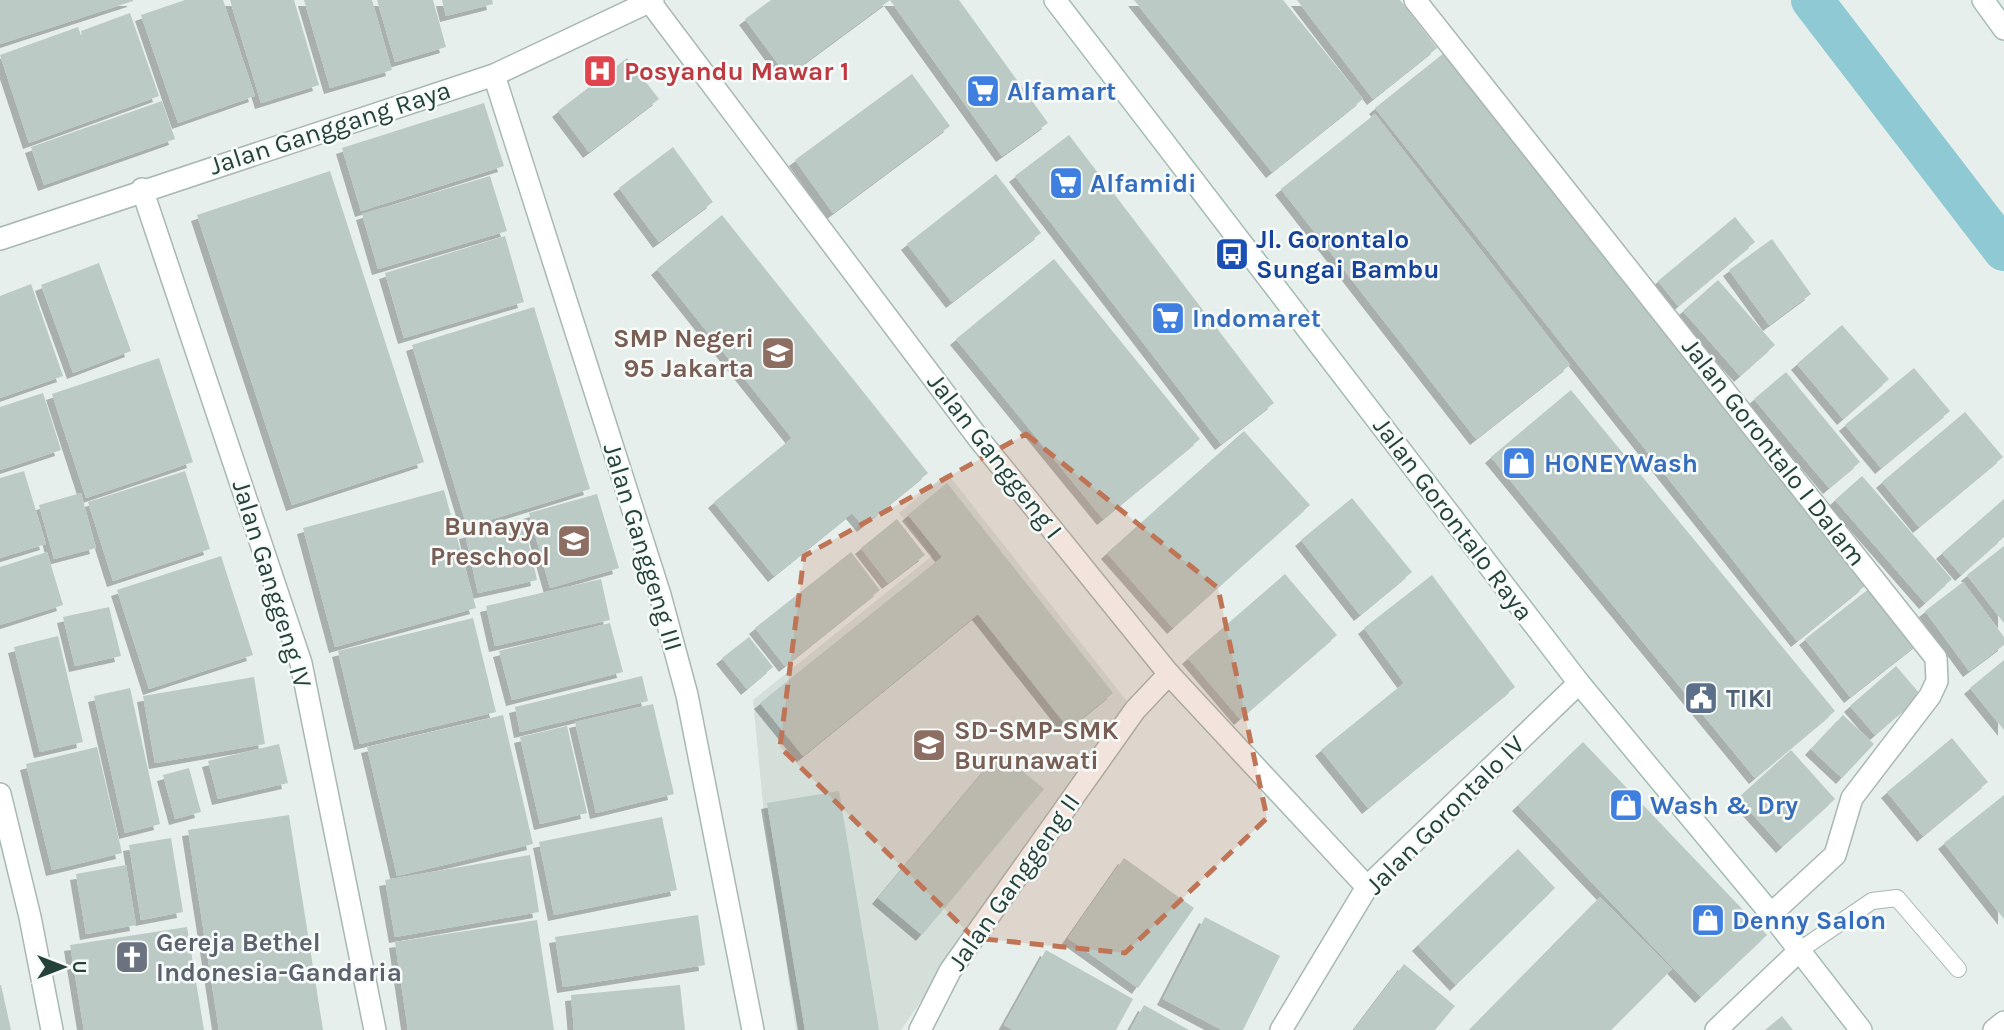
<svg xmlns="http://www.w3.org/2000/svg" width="2004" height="1030" viewBox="0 0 2004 1030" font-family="Karla,sans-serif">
  <defs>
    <filter id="shadow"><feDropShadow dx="-6" dy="6" stdDeviation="0" flood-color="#0004"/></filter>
  </defs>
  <rect width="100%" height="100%" fill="#e6efeb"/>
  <!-- built -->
  <path fill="#d4dfda" d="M947,473L1129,704L901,1030H796L764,815L753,700L932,556L899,513Z"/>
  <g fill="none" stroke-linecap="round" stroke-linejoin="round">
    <!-- canal -->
    <path stroke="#8ec9d4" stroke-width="42" d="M1812,0L2004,250"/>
  </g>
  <!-- building -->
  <g fill="#bbcac4" filter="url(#shadow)">
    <path d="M0,0H133V1L0,44Z"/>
    <path d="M185,0H223L255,96L178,123L141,15Z"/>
    <path d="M230,0H294L319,85L261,103Z"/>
    <path d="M304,0H372L392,70L330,88Z"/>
    <path d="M377,0H433L446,47L395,62Z"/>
    <path d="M442,0H492L493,4L446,16Z"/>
    <path d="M771,0H959L1048,123L1002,156L890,0L787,76L745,19Z"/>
    <path d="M1134,0H1283L1363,99L1272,172Z"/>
    <path d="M1297,0H1400L1437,48L1373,99Z"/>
    <path d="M130,13L159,96L29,143L0,55L78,27L84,44L81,31Z"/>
    <path d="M1444,53L1866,585L1797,641L1375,108Z"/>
    <path d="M627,58L659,99L589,152L558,111Z"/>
    <path d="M912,74L950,126L833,213L795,160Z"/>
    <path d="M162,101L175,139L44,185L31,147Z"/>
    <path d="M484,103L504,166L361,211L342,148Z"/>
    <path d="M1375,114L1570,365L1476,439L1281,189Z"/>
    <path d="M1069,135L1274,403L1221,444L1015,176Z"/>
    <path d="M673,147L713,202L659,242L619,188Z"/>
    <path d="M330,171L424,462L292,505L197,215Z"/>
    <path d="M996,174L1041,233L952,302L907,244Z"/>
    <path d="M490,176L507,231L378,269L362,214Z"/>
    <path d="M722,215L928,473L863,526L852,513L774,576L714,502L792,438L657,269Z"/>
    <path d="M1735,217L1755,242L1678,306L1658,281Z"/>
    <path d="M505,236L524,302L404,338L385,273Z"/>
    <path d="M1772,239L1811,294L1769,325L1729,270Z"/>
    <path d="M1054,259L1200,439L1103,519L956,339Z"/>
    <path d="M99,263L131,351L73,373L41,285Z"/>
    <path d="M1718,280L1775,345L1740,376L1683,311Z"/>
    <path d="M31,284L63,376L0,398V296Z"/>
    <path d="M534,307L590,489L467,527L412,345Z"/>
    <path d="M1842,325L1889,379L1843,419L1797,364Z"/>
    <path d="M159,358L193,462L86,498L52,394Z"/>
    <path d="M1914,368L1950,411L1881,468L1845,425Z"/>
    <path d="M1786,372L1860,462L1829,488L1754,399Z"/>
    <path d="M1571,390L1835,711L1755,778L1491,457Z"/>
    <path d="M43,393L61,450L0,470V407Z"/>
    <path d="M1965,412L2003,457L1919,527L1882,482Z"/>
    <path d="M1244,431L1310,505L1173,628L1107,553Z"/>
    <path d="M24,471L46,544L0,558V478Z"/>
    <path d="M185,471L210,549L113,581L88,502Z"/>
    <path d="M1862,476L1952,579L1925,603L1835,500Z"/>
    <path d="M947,483L1113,693L1069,729L978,614L803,756L760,703L942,557L908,515Z"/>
    <path d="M444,490L476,608L335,647L303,528Z"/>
    <path d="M81,493L96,548L54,559L39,505Z"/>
    <path d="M597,494L619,568L550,588L529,513Z"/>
    <path d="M1352,498L1412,572L1360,615L1301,540Z"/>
    <path d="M2004,499V537L1961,575L1942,553Z"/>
    <path d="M523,519L537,580L478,593L465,533Z"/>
    <path d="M897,519L925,555L888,583L861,548Z"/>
    <path d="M2004,546V623L1967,575Z"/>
    <path d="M47,552L63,605L0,625V567Z"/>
    <path d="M851,552L880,590L785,666L755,628Z"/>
    <path d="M221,556L253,655L149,689L117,590Z"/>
    <path d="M1285,574L1337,635L1240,719L1188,658Z"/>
    <path d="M1432,575L1515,687L1368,808L1321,750L1404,683L1364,628Z"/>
    <path d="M601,579L610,620L495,646L486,606Z"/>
    <path d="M1963,582L2004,637V645L1969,671L1925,611Z"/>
    <path d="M1875,584L1920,642L1850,697L1805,639Z"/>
    <path d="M109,607L121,656L75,666L63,617Z"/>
    <path d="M473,618L496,712L360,744L338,651Z"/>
    <path d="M610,623L623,672L512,700L499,651Z"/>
    <path d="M58,636L83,742L40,752L14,647Z"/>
    <path d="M749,637L773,667L747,689L722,658Z"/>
    <path d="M2004,660V730L1970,688Z"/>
    <path d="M1896,666L1921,695L1875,735L1850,706Z"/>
    <path d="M642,676L648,701L520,732L515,707Z"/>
    <path d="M254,677L265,744L155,763L143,696Z"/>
    <path d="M130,688L160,824L125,833L94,696Z"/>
    <path d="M653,704L674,794L596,813L575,722Z"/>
    <path d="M503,715L533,844L397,876L367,747Z"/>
    <path d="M1843,715L1874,744L1842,778L1811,749Z"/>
    <path d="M567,726L587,813L540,824L520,737Z"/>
    <path d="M1952,738L1988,782L1923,836L1887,792Z"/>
    <path d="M1583,742L1767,935L1701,997L1518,805Z"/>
    <path d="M279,744L288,783L218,799L208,761Z"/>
    <path d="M97,747L122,853L52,870L26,764Z"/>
    <path d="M1791,750L1835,799L1782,847L1738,798Z"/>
    <path d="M1000,752L1044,789L922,935L878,898Z"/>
    <path d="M189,768L201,812L175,819L163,775Z"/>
    <path d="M839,791L879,1030H805L767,803Z"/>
    <path d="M2004,795V919L1944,843Z"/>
    <path d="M289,815L323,1030H219L188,830Z"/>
    <path d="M662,817L677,890L554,915L539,842Z"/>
    <path d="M171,838L183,912L141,920L129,845Z"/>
    <path d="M1518,849L1555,888L1456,985L1418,945Z"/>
    <path d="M530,855L539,912L395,937L385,880Z"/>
    <path d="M1124,858L1194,908L1138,988L1068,938Z"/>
    <path d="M126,865L136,925L86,934L76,874Z"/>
    <path d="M1600,897L1672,969L1611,1030H1469Z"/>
    <path d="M698,915L705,965L563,987L555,937Z"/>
    <path d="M1205,917L1280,956L1243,1030H1222L1163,999Z"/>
    <path d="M537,920L554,1030H408L395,942Z"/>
    <path d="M187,927L204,1030H84L70,945Z"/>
    <path d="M1046,950L1133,999L1116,1030H1013L1004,1025Z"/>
    <path d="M1404,964L1455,1006L1435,1030H1354Z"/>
    <path d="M0,985H1L11,1030H0Z"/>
    <path d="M680,985L685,1030H574L571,995Z"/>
    <path d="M1144,1005L1189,1030H1130Z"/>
    <path d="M1782,1016L1793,1030H1765Z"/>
  </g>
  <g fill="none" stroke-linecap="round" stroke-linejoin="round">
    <!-- lane casing -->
    <g stroke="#a8b8b2" stroke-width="18">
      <path id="lane" d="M1800,950L1872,901L1897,898L1958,969"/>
    </g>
    <!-- street casing -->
    <g stroke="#a8b8b2" stroke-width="24">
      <g id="street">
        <path d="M1415,0L1936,658L1937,681L1930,696L1852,798L1835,855L1771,914"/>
        <path d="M650,2L979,439L1169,674L1367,887"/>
        <path d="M494,75L660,595L687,695L753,1030"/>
        <path d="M142,189L301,663L375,1030"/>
        <path d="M0,239L494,75L653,0"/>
        <path d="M0,794L30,917L52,1030"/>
        <path d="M920,1030L950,971L1135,710L1169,674"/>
        <path d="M1281,1030L1367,887L1579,683"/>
        <path d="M1716,1030L1800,950"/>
        <path d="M1994,1030L2004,1022"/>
      </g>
    </g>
    <!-- secondary casing -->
    <g stroke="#a4bbb3" stroke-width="24">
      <g id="secondary">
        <path d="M1055,0L1579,683L1771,914L1861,1030"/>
        <path d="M1983,0L2004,29"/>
      </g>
    </g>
    <!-- lane -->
    <use href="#lane" stroke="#fff" stroke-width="16"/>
    <!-- street -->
    <use href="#street" stroke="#fff" stroke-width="21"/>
    <!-- secondary -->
    <use href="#secondary" stroke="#fff" stroke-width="21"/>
  </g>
  <!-- marked area -->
  <path fill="#c07456" fill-opacity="0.2" stroke="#c07456" stroke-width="5" stroke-dasharray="14 9" stroke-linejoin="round" d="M1026,434L1218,588L1267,818L1125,953L974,938L780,747L804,556Z"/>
  <!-- icons -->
  <defs>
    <g id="hospital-square" transform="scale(1.75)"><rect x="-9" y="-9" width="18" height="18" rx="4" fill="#e0444e" stroke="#f7fbf9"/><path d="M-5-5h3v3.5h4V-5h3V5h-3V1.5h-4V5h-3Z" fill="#fff"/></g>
    <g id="supermarket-square" transform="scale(1.75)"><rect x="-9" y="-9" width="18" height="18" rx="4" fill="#3f7fe0" stroke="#f7fbf9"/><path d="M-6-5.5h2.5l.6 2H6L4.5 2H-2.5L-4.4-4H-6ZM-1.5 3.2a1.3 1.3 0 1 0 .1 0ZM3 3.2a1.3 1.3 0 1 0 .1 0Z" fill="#fff"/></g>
    <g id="bus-square" transform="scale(1.75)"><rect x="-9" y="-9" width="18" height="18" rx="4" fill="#1a4fb4" stroke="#f7fbf9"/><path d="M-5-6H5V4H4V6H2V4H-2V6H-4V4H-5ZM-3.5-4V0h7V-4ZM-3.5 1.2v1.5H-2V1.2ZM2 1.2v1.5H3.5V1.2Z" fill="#fff"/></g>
    <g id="school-square" transform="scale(1.75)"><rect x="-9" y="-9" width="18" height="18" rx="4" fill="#8d6e63" stroke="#f7fbf9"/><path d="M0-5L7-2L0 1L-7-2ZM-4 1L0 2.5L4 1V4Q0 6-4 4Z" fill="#fff"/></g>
    <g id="shop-square" transform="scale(1.75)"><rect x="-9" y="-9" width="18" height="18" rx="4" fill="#3f7fe0" stroke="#f7fbf9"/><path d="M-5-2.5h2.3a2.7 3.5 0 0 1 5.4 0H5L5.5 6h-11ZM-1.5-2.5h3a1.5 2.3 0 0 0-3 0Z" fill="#fff"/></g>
    <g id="civic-square" transform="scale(1.75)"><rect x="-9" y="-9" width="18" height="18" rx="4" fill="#5c6f8a" stroke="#f7fbf9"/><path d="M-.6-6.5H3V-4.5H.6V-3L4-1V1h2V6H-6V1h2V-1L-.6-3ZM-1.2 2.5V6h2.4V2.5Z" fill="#fff"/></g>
    <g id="church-square" transform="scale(1.75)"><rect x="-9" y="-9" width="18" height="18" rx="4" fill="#6b7280" stroke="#f7fbf9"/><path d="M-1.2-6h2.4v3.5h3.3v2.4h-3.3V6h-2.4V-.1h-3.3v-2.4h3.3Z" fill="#fff"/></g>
  </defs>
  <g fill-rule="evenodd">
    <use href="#hospital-square" x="600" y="71"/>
    <use href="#supermarket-square" x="983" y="91"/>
    <use href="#supermarket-square" x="1066" y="183"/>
    <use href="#bus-square" x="1232" y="254"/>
    <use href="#supermarket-square" x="1168" y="318"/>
    <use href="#school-square" x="778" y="353"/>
    <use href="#shop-square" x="1519" y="463"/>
    <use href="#school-square" x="574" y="541"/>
    <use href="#civic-square" x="1701" y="698"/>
    <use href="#school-square" x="929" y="745"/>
    <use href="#shop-square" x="1626" y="805"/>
    <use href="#shop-square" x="1708" y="920"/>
    <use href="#church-square" x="132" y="957"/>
  </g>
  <g text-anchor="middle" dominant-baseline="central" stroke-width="5" stroke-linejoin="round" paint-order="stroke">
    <!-- health labels -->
    <g font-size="26" font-weight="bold" fill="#be3a42" stroke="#f7fbf9" text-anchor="start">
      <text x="624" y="71">Posyandu Mawar 1</text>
    </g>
    <!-- shop labels -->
    <g font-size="26" font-weight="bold" fill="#366cbe" stroke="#f7fbf9" text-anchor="start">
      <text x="1007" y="91">Alfamart</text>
      <text x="1090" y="183">Alfamidi</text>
      <text x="1192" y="318">Indomaret</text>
      <text x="1544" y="463">HONEYWash</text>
      <text x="1650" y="805">Wash &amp; Dry</text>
      <text x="1732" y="920">Denny Salon</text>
    </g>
    <!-- street labels -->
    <g font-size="26" fill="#24423a" stroke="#f7fbf9">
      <text transform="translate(330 128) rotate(-18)">Jalan Ganggang Raya</text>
      <text transform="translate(1774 452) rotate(52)">Jalan Gorontalo I Dalam</text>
      <text transform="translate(995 456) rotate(52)">Jalan Ganggeng I</text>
      <text transform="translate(1453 519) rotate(53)">Jalan Gorontalo Raya</text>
      <text transform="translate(643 547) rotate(73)">Jalan Ganggeng III</text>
      <text transform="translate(272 584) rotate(73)">Jalan Ganggeng IV</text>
      <text transform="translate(1445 815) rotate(-45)">Jalan Gorontalo IV</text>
      <text transform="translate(1014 882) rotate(-55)">Jalan Ganggeng II</text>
    </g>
    <!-- transit labels -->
    <g font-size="26" font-weight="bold" fill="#164399" stroke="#f7fbf9" text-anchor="start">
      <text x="1256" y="239">Jl. Gorontalo<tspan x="1256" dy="30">Sungai Bambu</tspan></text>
    </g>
    <!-- education labels -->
    <g font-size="26" font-weight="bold" fill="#785e54" stroke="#f7fbf9" text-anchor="end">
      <text x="754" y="338">SMP Negeri<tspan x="754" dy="30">95 Jakarta</tspan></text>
      <text x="550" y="526">Bunayya<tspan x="550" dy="30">Preschool</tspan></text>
      <text x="954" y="730" text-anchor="start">SD-SMP-SMK<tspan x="954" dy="30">Burunawati</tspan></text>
    </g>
    <!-- service labels -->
    <g font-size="26" font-weight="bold" fill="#4e5e75" stroke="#f7fbf9" text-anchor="start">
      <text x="1726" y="698">TIKI</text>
    </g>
    <!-- worship labels -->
    <g font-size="26" font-weight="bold" fill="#5b616d" stroke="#f7fbf9" text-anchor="start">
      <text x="156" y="942">Gereja Bethel<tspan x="156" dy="30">Indonesia-Gandaria</tspan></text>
    </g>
  </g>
  <!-- north arrow -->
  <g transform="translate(63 967) rotate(90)" stroke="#f7fbf9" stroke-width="5" paint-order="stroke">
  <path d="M0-5L12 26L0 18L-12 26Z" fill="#24423a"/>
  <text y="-10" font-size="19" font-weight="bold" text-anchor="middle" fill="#24423a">U</text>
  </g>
</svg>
